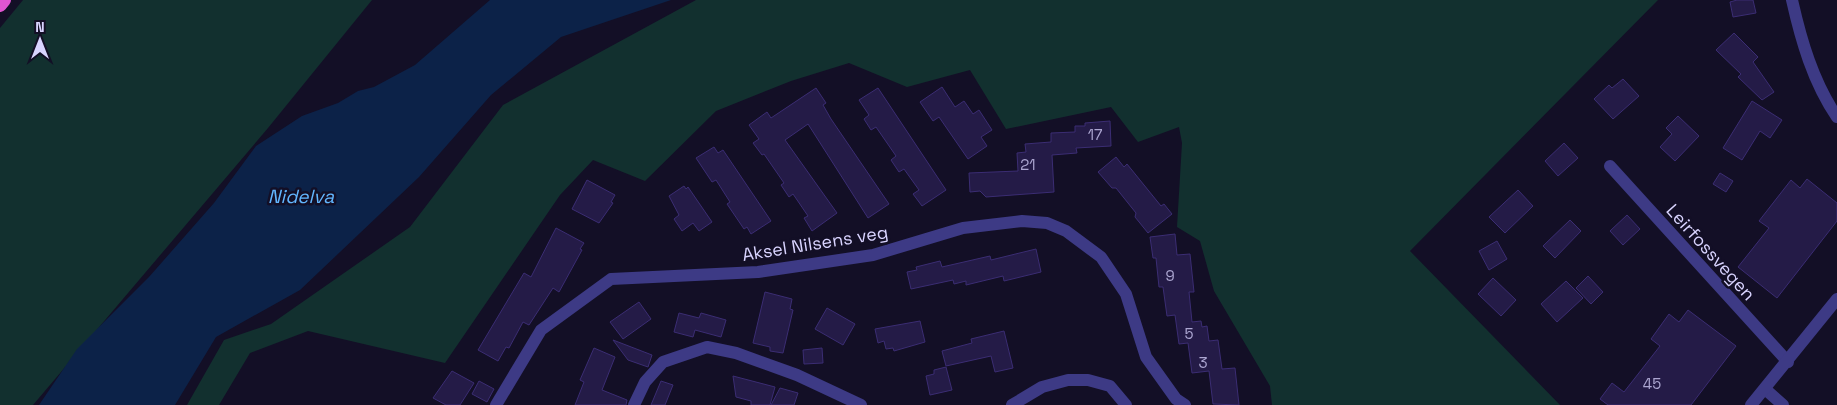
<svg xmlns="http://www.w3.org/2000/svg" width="1837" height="405" viewBox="0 0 1837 405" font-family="'Space Grotesk',sans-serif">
  <rect width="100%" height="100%" fill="#130f26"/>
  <!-- green -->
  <g fill="#12302f">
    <path d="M23,0H372L268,128L33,405H0V28Z"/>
    <path d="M696,0H1658L1410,251L1560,405H1272L1270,386L1214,291L1200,241L1177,227L1182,143L1179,127L1138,142L1111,107L1006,129L970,70L907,87L849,63L791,81L716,111L645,181L593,160L560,195L445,363L308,331L250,353L219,405H187L224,340L271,324L410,227L503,105Z"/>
  </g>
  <!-- water -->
  <path fill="#0c2248" d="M490,0H671L561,37L491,95L419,177L300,290L216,337L175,405H39L77,349L149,277L214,203L256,146L302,116L338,103L358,91L374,87L415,65Z"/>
  <!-- building -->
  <g fill="#241b47" stroke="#3b2d73">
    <path d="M1737,0H1753L1756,13L1733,17L1730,2Z"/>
    <path d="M1734,33L1758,57L1753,62L1774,92L1762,100L1738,77L1741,74L1716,50Z"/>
    <path d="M1623,79L1639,96L1613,119L1594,99L1609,85L1612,88Z"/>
    <path d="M942,87L955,107L964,101L973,114L979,110L992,130L981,137L987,146L968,159L939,117L933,121L920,102Z"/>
    <path d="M816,88L826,103L823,105L831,119L889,204L868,218L808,124L785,140L837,213L812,231L804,218L808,216L793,194L789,197L781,185L784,183L764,154L762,155L753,143L759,139L749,125L767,112L771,118Z"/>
    <path d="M878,88L946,190L922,206L913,194L919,190L904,169L899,172L891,160L896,156L876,127L871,130L864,119L869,115L859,100Z"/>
    <path d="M1752,101L1782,120L1770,138L1760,131L1742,160L1723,148Z"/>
    <path d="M1678,116L1699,136L1675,161L1660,147L1672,134L1666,128Z"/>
    <path d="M1110,121L1111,146L1076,148L1077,153L1052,155L1054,192L986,197L980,191L970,192L969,173L1018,171L1017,153L1026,152L1025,144L1051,142V133L1075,132V126H1085V123Z"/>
    <path d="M1564,143L1578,158L1558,176L1545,161Z"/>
    <path d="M714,147L718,153L723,150L771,221L751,234L747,227L744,229L727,204L730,202L716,180L712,182L696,158Z"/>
    <path d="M1116,157L1124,167L1127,164L1161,206L1164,204L1172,214L1148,233L1135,217L1136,213L1116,188H1112L1098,172Z"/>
    <path d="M1720,173L1733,181L1726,192L1713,184Z"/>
    <path d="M1807,179L1837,203V221L1777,298L1738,267L1769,228L1759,221L1791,180L1800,188Z"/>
    <path d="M587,180L615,195L611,202L613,203L599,223L572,209Z"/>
    <path d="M684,186L686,189L688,187L712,222L699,231L693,223L682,231L674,219L679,215L669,196Z"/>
    <path d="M1518,190L1533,206L1505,233L1489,217Z"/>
    <path d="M1627,215L1640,229L1623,245L1610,231Z"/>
    <path d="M1570,220L1581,231L1555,258L1543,246Z"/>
    <path d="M556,228L584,243L580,249L582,250L559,292L553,288L529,325L523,322L509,348L506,347L498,361L478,350L524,273L531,277Z"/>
    <path d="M1175,234L1177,255L1190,254L1194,292H1189L1192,322L1201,321L1202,327L1207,326L1209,341L1218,340L1222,369L1235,368L1239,405L1213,404L1209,371L1192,373L1188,343L1179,344L1175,315L1167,316L1163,287H1159L1156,258H1153L1150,237Z"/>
    <path d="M1497,241L1507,259L1489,270L1479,251Z"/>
    <path d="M1036,249L1041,272L1004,281L1003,276L966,285V281L954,284L953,280L911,289L907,272L917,270L916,267L940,261L942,267L990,256L991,260Z"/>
    <path d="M1588,276L1603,292L1591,304L1576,288Z"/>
    <path d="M1493,278L1516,300L1501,316L1478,294Z"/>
    <path d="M1566,281L1583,298L1557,322L1541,304Z"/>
    <path d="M765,292L792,299L790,309L793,310L783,353L770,351V347L753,343Z"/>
    <path d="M639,302L651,319L623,339L610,322Z"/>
    <path d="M827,308L855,324L843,345L815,329Z"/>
    <path d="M1688,310L1736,346L1691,405H1608L1600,399L1612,383L1624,392L1660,346L1651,339L1669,314L1679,322Z"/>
    <path d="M679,313L699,318L701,313L726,320L721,337L695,330L693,337L674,332Z"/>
    <path d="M920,321L925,342L894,351L893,348L886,349L884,341L878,343L875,329Z"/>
    <path d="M1004,331L1013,368L995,372L991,356L946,366L942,351L972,343L971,339Z"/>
    <path d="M613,340L652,355L648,367L628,360Z"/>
    <path d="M594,348L615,357L602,390L627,400L626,405H575L584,382L580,380Z"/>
    <path d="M822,348L823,363L804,364L803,350Z"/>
    <path d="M946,367L952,390L930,395L926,376L934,374V370Z"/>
    <path d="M452,371L474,383L460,405H446L433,398Z"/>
    <path d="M733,376L775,387L770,405H751V401L736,397Z"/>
    <path d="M479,381L494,389L487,402L472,394Z"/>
    <path d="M661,381L673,385L665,405H651Z"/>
    <path d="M780,388L798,393L794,405H771Z"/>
  </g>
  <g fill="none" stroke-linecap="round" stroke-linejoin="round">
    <!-- minor -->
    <g stroke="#3d3a85" stroke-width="12">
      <path d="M1610,166L1788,362"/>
      <path d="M1765,389L1783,405"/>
      <path d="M496,405L541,330L611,279L758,272L873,255L963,228L1022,221L1047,223L1066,231L1101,257L1126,294L1146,357L1176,399L1185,405"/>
      <path d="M634,405L645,382L663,362L707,347L736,353L797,375L861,405"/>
      <path d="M1012,405L1042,387L1068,380H1088L1110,386L1126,405"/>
    </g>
    <!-- tertiary -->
    <g stroke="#3d3a85" stroke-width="12">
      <path d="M1792,0C1801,40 1813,82 1837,117"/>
      <path d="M1751,405L1837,299"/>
    </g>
    <!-- trunk -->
    <path stroke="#e055d1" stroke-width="14" d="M0,5L4,0"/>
  </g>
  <g text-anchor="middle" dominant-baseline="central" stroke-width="5" stroke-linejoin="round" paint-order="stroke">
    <!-- number labels -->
    <g font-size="15" fill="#aca6d1">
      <text x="1095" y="134">17</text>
      <text x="1028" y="164">21</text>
      <text x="1170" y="275">9</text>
      <text x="1189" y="333">5</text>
      <text x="1203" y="362">3</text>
      <text x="1652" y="383">45</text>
    </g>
    <!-- street labels -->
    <g font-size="18" fill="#d9d4ff" stroke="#130f26">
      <text transform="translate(815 243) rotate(-9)">Aksel Nilsens veg</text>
      <text transform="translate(1711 252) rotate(48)">Leirfossvegen</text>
    </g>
    <!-- water labels -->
    <g font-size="19" font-style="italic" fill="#62b6ff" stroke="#130f26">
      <text x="301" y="196">Nidelva</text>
    </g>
  </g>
  <!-- north arrow -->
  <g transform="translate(40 40)" stroke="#130f26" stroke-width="4" paint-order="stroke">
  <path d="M0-4L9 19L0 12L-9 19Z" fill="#d9d4ff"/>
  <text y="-8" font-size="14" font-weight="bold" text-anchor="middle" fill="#d9d4ff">N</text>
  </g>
</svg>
